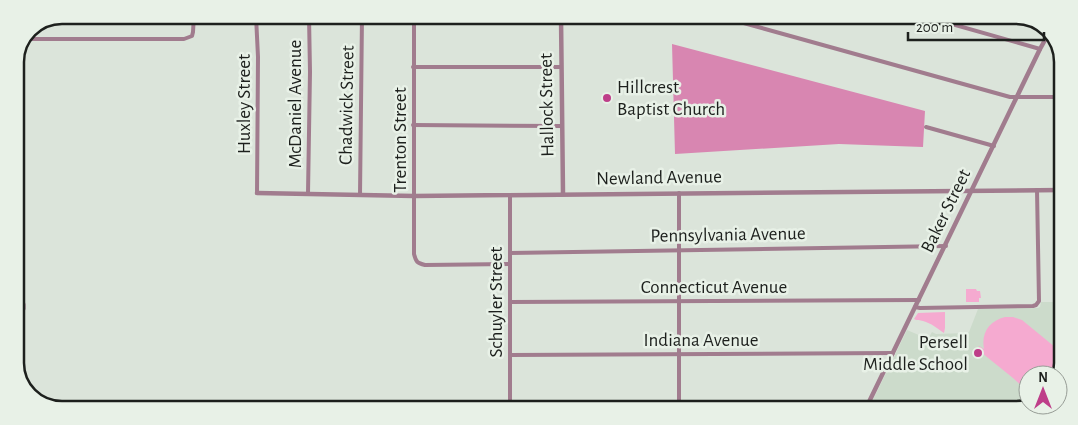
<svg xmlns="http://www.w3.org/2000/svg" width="1078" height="425" viewBox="0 0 1078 425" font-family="'Alegreya Sans',sans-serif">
  <rect width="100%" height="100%" fill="#dbe4da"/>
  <!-- built -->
  <path fill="#ccdbcb" d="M1041,302H1061L1060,379L1058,382V375H1028V405H1033L1017,410H868L907,330L928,339L932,332L936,334L967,333L969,332L978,309L1038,308L1040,307Z"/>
  <!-- green -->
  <g fill="#f5aad0">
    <path d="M966,289H976L977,291H980L981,298H979V302H966Z"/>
    <path d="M945,312V328L944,333C938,329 931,323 923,321C920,320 917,321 914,319L918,313Z"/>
    <path d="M1005,317H1013L1022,320L1061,352L1060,379L1058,382V375H1028V392L1013,378L977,349L979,346L984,349C981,333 989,321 1005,317Z"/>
  </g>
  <!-- forest -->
  <g fill="#d886b1">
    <path d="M672,44L925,111L923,147L839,144L675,154Z"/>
    <path d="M514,405H585V409H515Z"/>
  </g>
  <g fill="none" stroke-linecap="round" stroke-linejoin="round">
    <!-- minor -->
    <g stroke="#a17c8e" stroke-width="4">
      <path d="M256,16L258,57L257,193"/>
      <path d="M414,16V254C416,262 417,263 425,265L510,264"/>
      <path d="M722,17L1010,97H1063"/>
      <path d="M927,17L1040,49"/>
      <path d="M24,39H184L192,36L193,32L194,15"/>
      <path d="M413,67H561"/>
      <path d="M413,125L562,126"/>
      <path d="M926,127L994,146"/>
      <path d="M308,193L310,72L309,16"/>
      <path d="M679,193V409"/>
      <path d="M360,195L362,16"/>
      <path d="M510,195V409"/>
      <path d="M510,253L946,246"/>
      <path d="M15,290C23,300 30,310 15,317"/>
      <path d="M510,302L919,300"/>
      <path d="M915,307L920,308L1033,306L1036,305L1039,301L1037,190"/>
      <path d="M510,355L893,353"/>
      <path d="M679,406L868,404"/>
    </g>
    <!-- tertiary -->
    <g stroke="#a17c8e" stroke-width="4.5">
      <path d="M561,16L563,194"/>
      <path d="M257,193L414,196L1062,190"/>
      <path d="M867,410L868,404L1040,49L1050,31"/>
    </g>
  </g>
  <!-- markers -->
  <g fill="#be3e89" stroke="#e8f1e7" stroke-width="2">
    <circle cx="607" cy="98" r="5"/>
    <circle cx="978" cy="353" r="5"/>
  </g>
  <g text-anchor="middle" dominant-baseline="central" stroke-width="5" stroke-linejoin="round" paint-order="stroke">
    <!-- poi labels -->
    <g font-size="19" fill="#1d201d" stroke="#e8f1e7" text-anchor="start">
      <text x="617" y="87">Hillcrest<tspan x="617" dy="22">Baptist Church</tspan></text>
      <text x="968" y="342" text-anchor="end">Persell<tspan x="968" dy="22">Middle School</tspan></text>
    </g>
    <!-- street labels -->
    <g font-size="19" fill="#1d201d" stroke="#e8f1e7">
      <text transform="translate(244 104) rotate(-90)">Huxley Street</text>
      <text transform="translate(295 104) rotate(-90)">McDaniel Avenue</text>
      <text transform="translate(347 105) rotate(-89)">Chadwick Street</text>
      <text transform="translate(547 105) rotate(-91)">Hallock Street</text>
      <text transform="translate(400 140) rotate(-90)">Trenton Street</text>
      <text transform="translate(659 178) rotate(-1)">Newland Avenue</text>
      <text transform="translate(946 211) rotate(-64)">Baker Street</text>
      <text transform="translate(728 235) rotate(-1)">Pennsylvania Avenue</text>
      <text x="714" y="287">Connecticut Avenue</text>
      <text transform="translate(496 302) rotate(-90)">Schuyler Street</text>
      <text x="701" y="340">Indiana Avenue</text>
    </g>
  </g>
  <!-- crop -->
  <path d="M0 0H1078V425H0ZM62 24H1016A38 38 0 0 1 1054 62V363A38 38 0 0 1 1016 401H62A38 38 0 0 1 24 363V62A38 38 0 0 1 62 24Z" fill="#e8f1e7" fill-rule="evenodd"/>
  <path fill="none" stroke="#1d201d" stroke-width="2.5" d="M62 24H1016A38 38 0 0 1 1054 62V363A38 38 0 0 1 1016 401H62A38 38 0 0 1 24 363V62A38 38 0 0 1 62 24Z"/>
  <!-- north arrow -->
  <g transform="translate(1043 390)"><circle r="24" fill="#e8f1e7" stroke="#979d96"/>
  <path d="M0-4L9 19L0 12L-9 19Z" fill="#be3e89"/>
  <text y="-8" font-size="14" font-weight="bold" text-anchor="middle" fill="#1d201d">N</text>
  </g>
  <!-- scale -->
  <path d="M908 32v8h136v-8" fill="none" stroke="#1d201d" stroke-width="2.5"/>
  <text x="916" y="32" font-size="15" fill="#1d201d" stroke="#e8f1e7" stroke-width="4" paint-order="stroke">200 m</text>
</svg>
